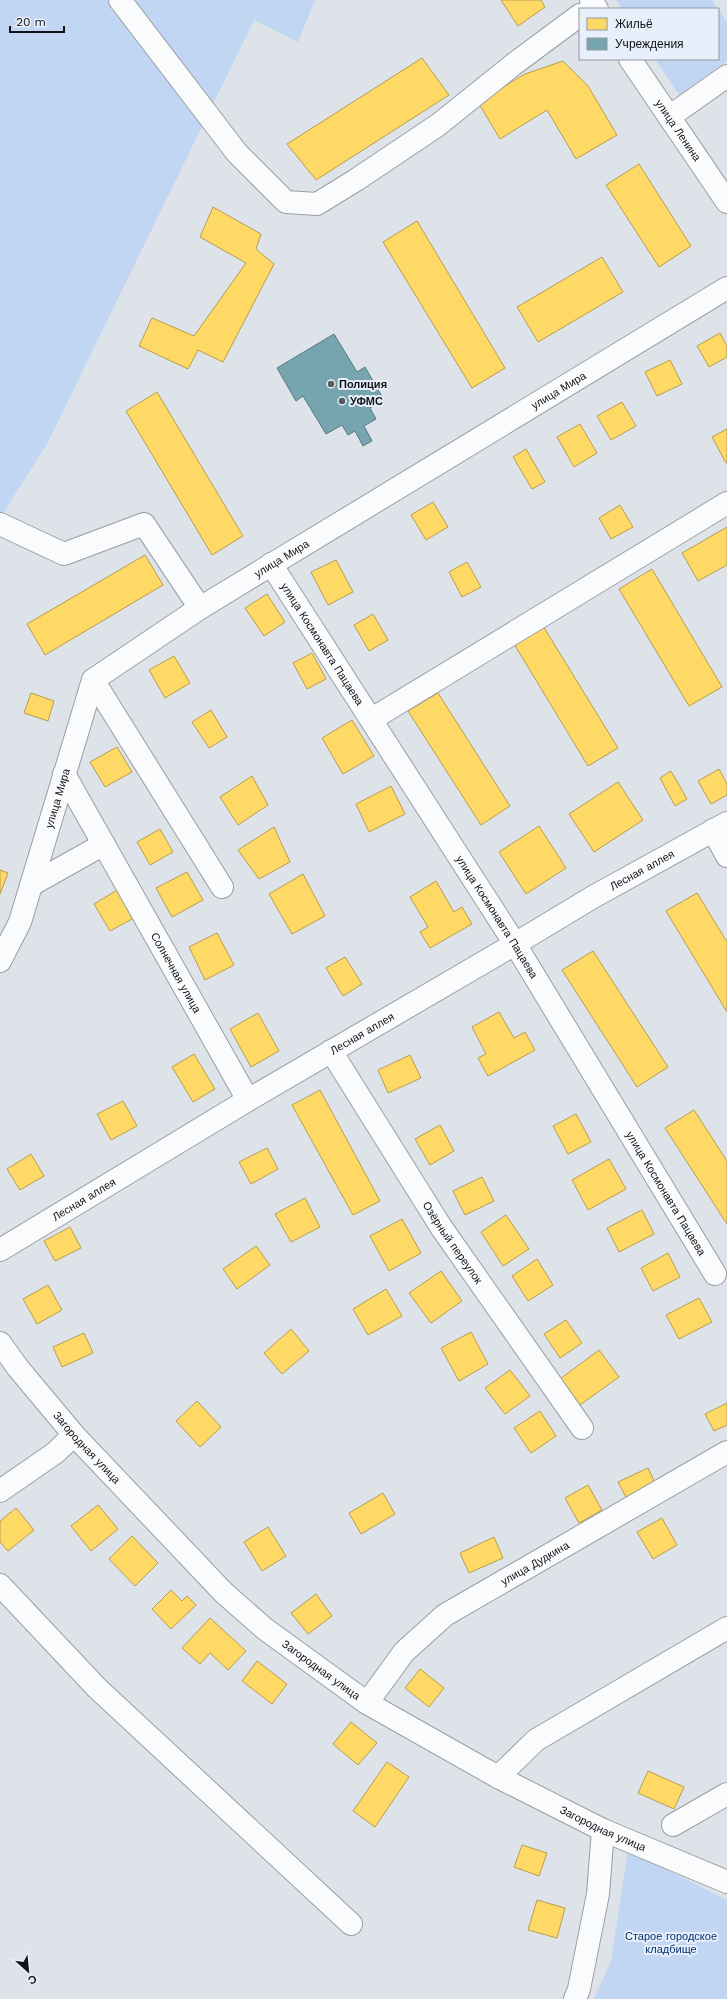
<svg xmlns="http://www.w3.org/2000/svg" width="727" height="1999" viewBox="0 0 727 1999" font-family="'Work Sans',sans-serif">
  <rect width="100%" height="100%" fill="#dee3ea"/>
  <!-- green -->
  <g fill="#c1d6f3">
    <path d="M0,0H315L298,42L254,20L47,444L0,518Z"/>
    <path d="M616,0H712L727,22V61L679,95L655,59H718V9H622Z"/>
    <path d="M628,1850L727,1900V1999H594L611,1961Z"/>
  </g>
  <!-- homes -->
  <g fill="#ffd966" stroke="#b79d4e">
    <path d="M501,0H541L545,7L518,26Z"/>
    <path d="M422,58L449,95L316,180L287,144Z"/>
    <path d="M563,61L588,86L617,135L576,159L547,110L500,139L478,102L525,74Z"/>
    <path d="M639,164L691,246L659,267L606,185Z"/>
    <path d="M213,207L261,234L256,249L274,264L223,362L198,350L188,369L139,346L152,318L194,336L246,263L200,237Z"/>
    <path d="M417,221L505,368L472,388L383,242Z"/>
    <path d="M602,257L623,292L538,342L517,307Z"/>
    <path d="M720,333L727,346V357L709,367L697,346Z"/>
    <path d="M670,360L682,384L657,396L645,372Z"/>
    <path d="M157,392L243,536L212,555L126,411Z"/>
    <path d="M622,402L636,426L611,440L597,416Z"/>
    <path d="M580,424L597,453L574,467L557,437Z"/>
    <path d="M727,429V463H726L712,437Z"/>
    <path d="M526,449L545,482L532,489L513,457Z"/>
    <path d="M433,502L448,527L426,540L411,515Z"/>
    <path d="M620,505L633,527L611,539L599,518Z"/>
    <path d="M727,527V565L698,581L682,553Z"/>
    <path d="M145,555L163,585L45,655L27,624Z"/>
    <path d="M336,560L353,592L328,605L311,572Z"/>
    <path d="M467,562L481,587L462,597L449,572Z"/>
    <path d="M652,569L722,687L689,706L619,589Z"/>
    <path d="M267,594L285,622L264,636L245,608Z"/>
    <path d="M373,614L388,640L369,651L354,625Z"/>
    <path d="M543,626L618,748L588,766L514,644Z"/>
    <path d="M312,653L326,679L307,689L293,663Z"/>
    <path d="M174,656L190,683L165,698L149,670Z"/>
    <path d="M31,693L54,701L48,721L24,713Z"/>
    <path d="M438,693L510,806L481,825L408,711Z"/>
    <path d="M211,710L227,737L209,748L192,722Z"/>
    <path d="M352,720L374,756L343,774L322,738Z"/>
    <path d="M117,747L132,772L105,787L90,762Z"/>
    <path d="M719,769L727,784V795L711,804L698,781Z"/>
    <path d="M671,771L687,799L675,806L660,778Z"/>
    <path d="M252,776L268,805L238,825L220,797Z"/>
    <path d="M618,782L643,820L594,852L569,814Z"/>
    <path d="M391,786L405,814L369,832L356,804Z"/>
    <path d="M539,826L566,868L526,894L499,852Z"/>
    <path d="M274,827L290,862L259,879L238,850Z"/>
    <path d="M160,829L173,852L150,865L137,842Z"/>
    <path d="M0,870L8,873L0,894Z"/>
    <path d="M187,872L203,900L172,917L156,888Z"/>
    <path d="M303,874L325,916L292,934L269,894Z"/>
    <path d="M436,881L454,912L462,907L472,924L430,948L420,932L428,927L410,897Z"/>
    <path d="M119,889L134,918L110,931L94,904Z"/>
    <path d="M697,893L727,942V1012L666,911Z"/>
    <path d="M217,933L234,965L205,980L189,947Z"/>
    <path d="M593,951L668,1067L637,1087L562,970Z"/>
    <path d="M345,957L362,984L343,996L326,968Z"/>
    <path d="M499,1012L514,1038L525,1032L535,1050L488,1076L478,1058L486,1054L472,1027Z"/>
    <path d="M258,1013L279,1051L251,1067L230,1029Z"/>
    <path d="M194,1054L215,1089L193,1102L172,1067Z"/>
    <path d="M410,1055L421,1078L388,1093L378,1070Z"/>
    <path d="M320,1090L380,1201L353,1215L292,1105Z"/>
    <path d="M123,1101L137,1126L111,1140L97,1114Z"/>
    <path d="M694,1110L727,1161V1224L665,1128Z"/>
    <path d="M576,1114L591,1142L568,1154L553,1126Z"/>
    <path d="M440,1125L454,1151L430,1165L415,1139Z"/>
    <path d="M267,1148L278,1169L251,1184L239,1162Z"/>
    <path d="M31,1154L44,1176L20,1190L7,1169Z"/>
    <path d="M609,1159L626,1189L588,1210L572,1180Z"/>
    <path d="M482,1177L494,1201L465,1215L453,1191Z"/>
    <path d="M305,1198L320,1227L291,1242L275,1214Z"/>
    <path d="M642,1210L654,1234L619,1252L607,1228Z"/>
    <path d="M506,1215L529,1249L503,1266L481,1232Z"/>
    <path d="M402,1219L421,1253L389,1271L370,1236Z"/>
    <path d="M70,1227L81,1248L55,1261L44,1241Z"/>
    <path d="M256,1246L270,1265L237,1289L223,1269Z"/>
    <path d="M668,1253L680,1277L653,1291L641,1268Z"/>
    <path d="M537,1259L553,1285L528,1301L512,1276Z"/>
    <path d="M441,1271L462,1301L431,1323L409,1293Z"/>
    <path d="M48,1285L62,1310L37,1324L23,1299Z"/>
    <path d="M386,1289L402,1316L368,1335L353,1309Z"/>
    <path d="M699,1298L712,1322L679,1339L666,1315Z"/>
    <path d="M566,1320L582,1343L560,1358L544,1334Z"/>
    <path d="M291,1329L309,1351L282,1374L264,1353Z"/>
    <path d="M471,1332L488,1364L459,1381L441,1348Z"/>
    <path d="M84,1333L93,1353L62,1367L53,1347Z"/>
    <path d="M599,1350L619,1377L580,1405L560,1379Z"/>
    <path d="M510,1370L530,1396L505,1414L485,1388Z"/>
    <path d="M197,1401L221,1427L200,1447L176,1421Z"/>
    <path d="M727,1403V1425L714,1431L705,1414Z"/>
    <path d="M540,1411L556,1436L531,1453L514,1428Z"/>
    <path d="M648,1468L656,1485L627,1499L618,1482Z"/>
    <path d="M588,1485L602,1510L579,1523L565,1498Z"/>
    <path d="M383,1493L395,1514L361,1534L349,1513Z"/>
    <path d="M98,1505L118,1529L91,1551L71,1526Z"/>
    <path d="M16,1508L34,1530L8,1551L0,1542V1521Z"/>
    <path d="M662,1518L677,1545L653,1559L637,1532Z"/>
    <path d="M268,1527L286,1556L262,1571L244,1542Z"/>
    <path d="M132,1536L158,1563L135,1586L109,1559Z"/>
    <path d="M494,1537L503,1558L469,1573L460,1553Z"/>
    <path d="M171,1590L182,1601L187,1596L196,1605L171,1629L152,1609Z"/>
    <path d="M316,1594L332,1616L308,1634L291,1613Z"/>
    <path d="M210,1618L246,1651L228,1670L210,1653L200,1664L182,1648Z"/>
    <path d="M257,1661L287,1684L272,1704L242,1681Z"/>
    <path d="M420,1669L444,1688L429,1707L405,1688Z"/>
    <path d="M351,1722L377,1743L358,1765L333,1744Z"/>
    <path d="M387,1762L409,1777L375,1827L353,1811Z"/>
    <path d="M648,1771L684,1787L674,1809L638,1793Z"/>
    <path d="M522,1845L547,1853L539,1876L514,1867Z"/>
    <path d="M537,1900L565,1908L557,1938L528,1930Z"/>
  </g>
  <!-- public -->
  <path fill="#76a5af" stroke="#577981" d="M334,334L357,372L365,367L384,400L370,408L376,419L364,426L372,441L363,446L355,431L348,435L342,425L326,434L303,396L296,401L277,368Z"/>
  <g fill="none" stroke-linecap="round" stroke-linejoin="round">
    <!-- minor casing -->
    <g stroke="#9a9ea2" stroke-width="24">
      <g id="minor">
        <path d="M120,0L237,153L286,202L317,204L356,180L438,125L514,64L580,15"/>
        <path d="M669,117L727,76"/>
        <path d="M0,524L64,554L144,524L200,608"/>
        <path id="s1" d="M271,564L515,944L715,1274"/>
        <path d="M93,680L222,887"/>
        <path d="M372,719L727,503"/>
        <path id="s2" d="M64,774L248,1100"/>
        <path d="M713,830L727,856"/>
        <path d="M31,885L104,844"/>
        <path id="s3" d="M0,961L20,922L93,680L200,608L727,288"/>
        <path id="s4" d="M331,1051L441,1227L582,1428"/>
        <path id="s5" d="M0,1250L248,1100L515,944"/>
        <path id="s6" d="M0,1343L18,1368L74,1435L224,1593L265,1629L367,1703L498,1777L603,1830L727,1882"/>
        <path d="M0,1491L55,1453L74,1435"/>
        <path d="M0,1585L97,1688L351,1924"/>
        <path id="s7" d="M367,1703L404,1652L445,1615L727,1452"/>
        <path d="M498,1777L536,1740L727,1628"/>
        <path d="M673,1825L727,1794"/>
        <path d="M575,1999L579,1989L598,1894L603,1830"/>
      </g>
    </g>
    <!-- tertiary casing -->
    <g stroke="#9a9ea2" stroke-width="24">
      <g id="tertiary">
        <path d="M591,0L597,9"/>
        <path id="s8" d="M630,59L727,202"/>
        <path id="s9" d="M515,944L593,897L727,823"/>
      </g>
    </g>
    <!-- minor -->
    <use href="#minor" stroke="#fafbfc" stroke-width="22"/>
    <!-- tertiary -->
    <use href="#tertiary" stroke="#fafbfc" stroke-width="22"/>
  </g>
  <!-- markers -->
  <g fill="#575b60" stroke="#e7effb" stroke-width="1.5">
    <circle cx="331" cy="384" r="4"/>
    <circle cx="342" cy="401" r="4"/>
  </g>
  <g text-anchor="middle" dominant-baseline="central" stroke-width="4" stroke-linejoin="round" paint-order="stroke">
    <!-- street labels -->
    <g font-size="11" fill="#0f1216" stroke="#e7effb">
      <text stroke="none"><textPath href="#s8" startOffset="86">улица Ленина</textPath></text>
      <text stroke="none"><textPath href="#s3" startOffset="845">улица Мира</textPath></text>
      <text stroke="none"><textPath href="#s3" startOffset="521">улица Мира</textPath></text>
      <text stroke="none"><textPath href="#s1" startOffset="95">улица Космонавта Пацаева</textPath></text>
      <text stroke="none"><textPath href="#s3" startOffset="173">улица Мира</textPath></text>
      <text stroke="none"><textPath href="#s9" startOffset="147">Лесная аллея</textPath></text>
      <text stroke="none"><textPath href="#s1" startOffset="419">улица Космонавта Пацаева</textPath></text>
      <text stroke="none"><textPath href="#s2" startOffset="228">Солнечная улица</textPath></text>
      <text stroke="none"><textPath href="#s5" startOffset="422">Лесная аллея</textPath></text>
      <text stroke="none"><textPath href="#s1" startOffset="743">улица Космонавта Пацаева</textPath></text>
      <text stroke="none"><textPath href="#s5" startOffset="98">Лесная аллея</textPath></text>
      <text stroke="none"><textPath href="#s4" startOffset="227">Озёрный переулок</textPath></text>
      <text stroke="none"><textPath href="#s6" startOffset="136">Загородная улица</textPath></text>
      <text stroke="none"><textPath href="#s7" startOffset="222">улица Дудкина</textPath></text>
      <text stroke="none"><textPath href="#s6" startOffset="460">Загородная улица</textPath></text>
      <text stroke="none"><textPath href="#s6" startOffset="784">Загородная улица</textPath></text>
    </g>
    <!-- poi labels -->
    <g font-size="11" font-weight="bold" fill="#0f1216" stroke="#e7effb" text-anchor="start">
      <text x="339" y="384">Полиция</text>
      <text x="350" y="401">УФМС</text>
    </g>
    <!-- park labels -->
    <g font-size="11" fill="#04326f" stroke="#e7effb">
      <text x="671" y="1936">Старое городское<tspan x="671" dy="13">кладбище</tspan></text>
    </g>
  </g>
  <!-- legend -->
  <rect x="579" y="8" width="140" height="52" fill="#e7effb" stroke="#91979f"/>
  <rect x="587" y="18" width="20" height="12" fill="#ffd966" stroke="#91979f"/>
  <text x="615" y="28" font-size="12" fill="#0f1216">Жильё</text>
  <rect x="587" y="38" width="20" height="12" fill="#76a5af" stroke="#91979f"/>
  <text x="615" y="48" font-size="12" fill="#0f1216">Учреждения</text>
  <!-- north arrow -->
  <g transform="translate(28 1971) rotate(153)" stroke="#e7effb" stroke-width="3" paint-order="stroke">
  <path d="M0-3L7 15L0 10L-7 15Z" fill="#0f1216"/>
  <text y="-6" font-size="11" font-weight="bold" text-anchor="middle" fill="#0f1216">С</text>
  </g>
  <!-- scale -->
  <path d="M10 26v6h54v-6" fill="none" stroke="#0f1216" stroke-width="2"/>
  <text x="16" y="26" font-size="12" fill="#0f1216" stroke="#e7effb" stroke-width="3" paint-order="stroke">20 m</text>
</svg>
